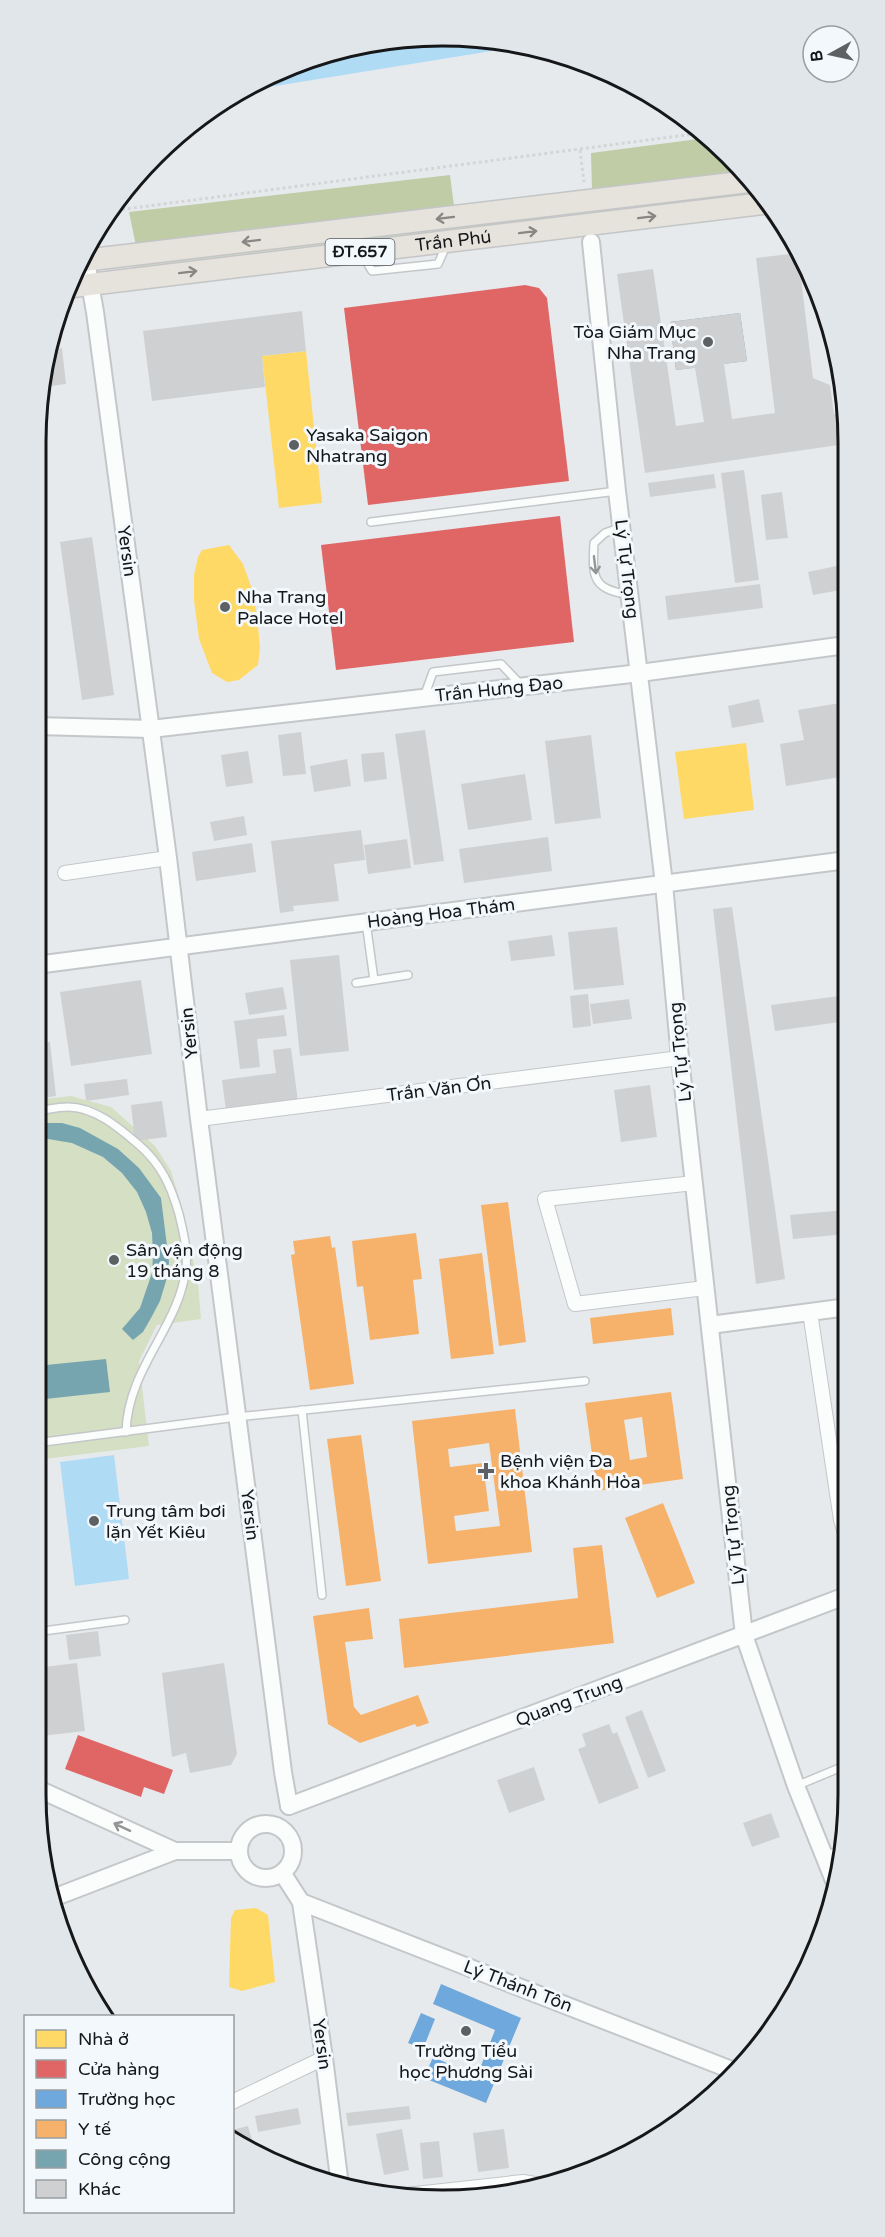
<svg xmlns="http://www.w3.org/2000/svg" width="885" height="2237" viewBox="0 0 885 2237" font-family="'Varela Round',sans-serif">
  <rect width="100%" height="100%" fill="#e7eaed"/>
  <!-- green -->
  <g fill="#d5dfc3">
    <path d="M553,213V220L135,270L134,262Z"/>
    <path d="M71,1096L111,1107L155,1146L171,1171L181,1204L198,1283L201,1319L157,1325L139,1361L149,1446L36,1460V1100Z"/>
  </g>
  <!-- forest -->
  <g fill="#c0cca6">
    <path d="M706,138L744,170L592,190L591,153Z"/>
    <path d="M450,175L454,206L136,246L129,212Z"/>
  </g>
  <!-- water -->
  <g fill="#b0dbf5">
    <path d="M469,37L522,46L238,92L312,57L390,39Z"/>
    <path d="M114,1455L129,1579L75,1586L60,1462Z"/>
  </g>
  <!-- homes -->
  <g fill="#ffd966">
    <path d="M306,351L322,503L279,508L262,356Z"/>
    <path d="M229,545L243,564L252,589L257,615L260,648L258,665L239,680L227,682L212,673L199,639L194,600V575L198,557L202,550Z"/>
    <path d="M746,743L754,810L684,819L675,752Z"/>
    <path d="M256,1908L268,1915L275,1982L242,1991L229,1987L231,1918L235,1910Z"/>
  </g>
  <!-- shops -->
  <g fill="#e06666">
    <path d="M525,285L539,288L547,298L569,481L368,505L344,308Z"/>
    <path d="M560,516L574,642L336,670L321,545Z"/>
    <path d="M78,1735L173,1770L164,1794L144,1787L141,1797L65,1769Z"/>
  </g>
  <!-- schools -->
  <g fill="#6fa8dc">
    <path d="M441,1984L521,2018L486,2103L424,2078L433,2057L477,2076L495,2030L433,2004Z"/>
    <path d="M421,2013L435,2019L423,2049L408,2043Z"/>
  </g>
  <!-- health -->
  <g fill="#f6b26b" fill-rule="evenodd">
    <path d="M508,1202L526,1342L499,1346L481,1205Z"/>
    <path d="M416,1233L422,1279L413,1280L419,1334L370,1340L363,1286L357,1287L352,1241Z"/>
    <path d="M330,1236L332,1248L335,1247L354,1384L310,1390L291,1255L295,1254L293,1241Z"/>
    <path d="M482,1253L494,1354L451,1359L439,1259Z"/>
    <path d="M671,1308L674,1335L593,1344L590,1318Z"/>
    <path d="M671,1392L683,1479L597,1491L585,1403ZM642,1417L647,1457L630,1460L624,1420Z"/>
    <path d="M515,1409L532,1552L428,1564L412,1421ZM489,1443L500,1526L456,1531L454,1516L489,1511L483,1463L450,1467L448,1449Z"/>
    <path d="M361,1435L381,1581L346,1586L327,1439Z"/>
    <path d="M663,1503L695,1583L657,1598L625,1518Z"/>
    <path d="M602,1545L614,1643L404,1668L399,1619L578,1598L573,1548Z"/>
    <path d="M369,1608L373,1639L345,1642L354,1707L361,1715L418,1695L429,1723L417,1727L415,1724L360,1743L328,1724L313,1616Z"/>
  </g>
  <!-- public -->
  <g fill="#76a5af">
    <path d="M740,313L747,361L676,370L670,322Z"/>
    <path d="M36,1123H62L80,1128L118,1149L139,1168L161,1198L169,1262L166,1281L160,1301L151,1318L143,1332L133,1340L122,1329L140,1308L152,1273L153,1255L152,1233L146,1212L137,1192L122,1173L103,1157L72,1143L36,1137Z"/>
    <path d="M106,1359L110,1392L36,1400V1366Z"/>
  </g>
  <!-- building -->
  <g fill="#cfd0d2">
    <path d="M798,253L813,378L830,385L834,414L846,413V444L645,473L617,274L653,269L676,426L704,422L695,368L676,370L670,322L740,313L747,361L724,364L732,419L775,413L756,258Z"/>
    <path d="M302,311L306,351L262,356L265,387L152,401L143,331Z"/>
    <path d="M62,348L66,384L43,387L48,350Z"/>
    <path d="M42,400L47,434L37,435L40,412Z"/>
    <path d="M744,470L759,580L735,583L721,473Z"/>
    <path d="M714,474L716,488L650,497L648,483Z"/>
    <path d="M782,492L788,538L766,540L761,495Z"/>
    <path d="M92,537L114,695L82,700L60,542Z"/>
    <path d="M846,564V589L813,595L808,572Z"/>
    <path d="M760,584L763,608L668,620L665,596Z"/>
    <path d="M759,699L764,722L732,728L728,706Z"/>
    <path d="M846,702V776L786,786L780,744L804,740L798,710Z"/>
    <path d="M425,730L444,861L414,865L395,734Z"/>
    <path d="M301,732L306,774L283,776L278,735Z"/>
    <path d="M591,735L601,818L555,824L545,741Z"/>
    <path d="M248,751L253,783L226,787L221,755Z"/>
    <path d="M384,752L387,779L364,782L361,754Z"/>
    <path d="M347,759L351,786L314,792L310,766Z"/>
    <path d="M525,774L532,820L468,830L461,784Z"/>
    <path d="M244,816L247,835L214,841L210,822Z"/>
    <path d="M361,830L365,860L334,864L339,901L293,906L294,911L280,913L271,841Z"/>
    <path d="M548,837L552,871L464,883L459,849Z"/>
    <path d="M407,839L411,868L368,874L364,845Z"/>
    <path d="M252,843L256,872L196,881L192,852Z"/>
    <path d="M732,907L785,1279L756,1284L713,909Z"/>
    <path d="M617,927L624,985L574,990L568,932Z"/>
    <path d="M552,935L555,956L511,961L508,941Z"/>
    <path d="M339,955L349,1051L300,1056L290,960Z"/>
    <path d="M141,980L152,1054L71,1066L60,992Z"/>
    <path d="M283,987L287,1009L249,1015L245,993Z"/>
    <path d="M588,994L591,1026L573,1028L570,996Z"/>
    <path d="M847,995V1021L775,1031L771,1005Z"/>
    <path d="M629,999L632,1019L593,1024L590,1004Z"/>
    <path d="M284,1015L287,1036L257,1039L260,1067L240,1069L234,1021Z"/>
    <path d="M50,1042L56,1096L36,1099V1044Z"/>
    <path d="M291,1048L298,1102L226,1111L222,1080L276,1073L273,1050Z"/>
    <path d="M127,1079L129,1095L86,1101L84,1084Z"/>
    <path d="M650,1085L657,1137L621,1142L614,1090Z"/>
    <path d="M162,1101L167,1137L135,1141L131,1105Z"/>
    <path d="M845,1210L847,1234L793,1239L790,1215Z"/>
    <path d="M98,1631L101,1656L69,1660L66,1635Z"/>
    <path d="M77,1663L85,1731L41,1736L36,1691V1668Z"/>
    <path d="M224,1663L237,1754L231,1765L190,1773L186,1753L172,1757L162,1673Z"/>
    <path d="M642,1710L666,1771L648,1778L625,1717Z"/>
    <path d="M609,1724L613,1734L617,1732L639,1788L599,1804L578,1749L586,1746L582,1734Z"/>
    <path d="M534,1767L545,1800L509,1813L497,1780Z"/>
    <path d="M771,1813L780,1837L752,1847L743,1823Z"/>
    <path d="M409,2106L411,2119L348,2126L346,2113Z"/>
    <path d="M298,2108L301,2124L258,2132L255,2116Z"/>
    <path d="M248,2126L256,2154L236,2144L232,2130Z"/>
    <path d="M402,2129L409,2170L384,2175L376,2134Z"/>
    <path d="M504,2129L509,2168L478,2172L473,2133Z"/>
    <path d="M439,2141L443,2177L423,2179L420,2143Z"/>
  </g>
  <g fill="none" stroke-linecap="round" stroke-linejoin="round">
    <!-- service casing -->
    <g stroke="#c4c7c9" stroke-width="10">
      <g id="service">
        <path d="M362,254L372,271L438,264L446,246"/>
        <path d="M371,522L617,491"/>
        <path d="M619,528L605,533L594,543C592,579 593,589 630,595"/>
        <path d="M424,697L433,672L501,664L521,685"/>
        <path d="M366,922L374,980"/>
        <path d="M356,983L408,975"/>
        <path d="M36,1111C46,1110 57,1107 68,1107C95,1107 119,1128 139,1145C161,1164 171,1186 179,1214C183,1231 188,1250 186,1268C179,1328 128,1367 126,1432"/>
        <path d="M302,1410L322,1595"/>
        <path d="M36,1443L237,1417L585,1381"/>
        <path d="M36,1632L125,1620"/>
        <path d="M796,1786L849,1764"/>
        <path d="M825,1856L842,1849"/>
      </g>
    </g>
    <!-- minor casing -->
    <g stroke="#c4c7c9" stroke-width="16">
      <g id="minor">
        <path d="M65,873L168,858"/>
        <path d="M199,1119L680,1058"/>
        <path d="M694,1183L545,1199L575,1304L705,1288"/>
        <path d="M810,1312L841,1520L848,1543"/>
        <path d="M232,2102L324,2058"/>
        <path d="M388,2197L523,2182L547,2186"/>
      </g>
    </g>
    <!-- tertiary casing -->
    <g stroke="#c4c7c9" stroke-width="20">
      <g id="tertiary">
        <path d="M591,242L617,491L664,884L680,1058L744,1635L796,1786L837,1888"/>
        <path d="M86,261L95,312L168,858L199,1119L283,1772L289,1806"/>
        <path d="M36,726L151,729L640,673L846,645"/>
        <path d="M36,965L847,860"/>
        <path d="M710,1325L848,1307"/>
        <path d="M36,1788L175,1851"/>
        <path d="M289,1806L848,1595"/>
        <circle cx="266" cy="1851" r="27"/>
        <path d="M283,1874L301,1902L324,2058L340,2186"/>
        <path d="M53,1898L175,1851H238"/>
        <path d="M301,1902L734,2071"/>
      </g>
    </g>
    <!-- primary casing -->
    <g stroke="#c3c5c6" stroke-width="24">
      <g id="primary">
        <path d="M79,261L753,181"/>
        <path id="s1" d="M69,287L767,203"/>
      </g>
    </g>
    <!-- path -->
    <g stroke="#d4d5d6" stroke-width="3" stroke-dasharray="3 3" stroke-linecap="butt">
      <path d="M580,150L584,182"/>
      <path d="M110,211L701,133"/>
    </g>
    <!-- service -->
    <use href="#service" stroke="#fbfcfc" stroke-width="7"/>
    <!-- minor -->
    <use href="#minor" stroke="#fbfcfc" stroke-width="14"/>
    <!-- tertiary -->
    <use href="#tertiary" stroke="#fbfcfc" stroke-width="16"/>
    <!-- primary -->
    <use href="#primary" stroke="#e6e2dc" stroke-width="21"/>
  </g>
  <!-- one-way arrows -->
  <defs><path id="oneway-shaft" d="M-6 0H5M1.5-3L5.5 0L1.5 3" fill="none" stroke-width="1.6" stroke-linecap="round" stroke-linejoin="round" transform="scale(1.5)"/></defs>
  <g stroke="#888784">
    <use href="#oneway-shaft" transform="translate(647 217) rotate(-7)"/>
    <use href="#oneway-shaft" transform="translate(445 218) rotate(173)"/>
    <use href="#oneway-shaft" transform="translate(528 232) rotate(-7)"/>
    <use href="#oneway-shaft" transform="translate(251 241) rotate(173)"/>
    <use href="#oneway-shaft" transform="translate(188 272) rotate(-7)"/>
  </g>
  <g stroke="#949596">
    <use href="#oneway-shaft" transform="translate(595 565) rotate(83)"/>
    <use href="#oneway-shaft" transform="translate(122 1827) rotate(-155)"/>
  </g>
  <!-- markers -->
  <g fill="#5e6163" stroke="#f2f8fc" stroke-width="2">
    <circle cx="708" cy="342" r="6"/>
    <circle cx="294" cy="445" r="6"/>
    <circle cx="225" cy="607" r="6"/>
    <circle cx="114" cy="1260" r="6"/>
    <path d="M483 1462h6v6h6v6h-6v6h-6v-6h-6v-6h6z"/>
    <circle cx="94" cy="1521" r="6"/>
    <circle cx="466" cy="2031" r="6"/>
  </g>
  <g text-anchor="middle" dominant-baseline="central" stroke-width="6" stroke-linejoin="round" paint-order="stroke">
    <!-- shield labels -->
    <rect fill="#f2f8fc" stroke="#575a5d" stroke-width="1.5" x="325.5" y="239" width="69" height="26" rx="4.5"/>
    <g font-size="16" font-weight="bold" fill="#151719">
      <text x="360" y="252">ĐT.657</text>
    </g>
    <!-- street labels -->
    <g font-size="18" fill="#151719" stroke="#f2f8fc">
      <text stroke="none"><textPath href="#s1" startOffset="387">Trần Phú</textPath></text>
      <text transform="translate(127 551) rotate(82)">Yersin</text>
      <text transform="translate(627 569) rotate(83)">Lý Tự Trọng</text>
      <text transform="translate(499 689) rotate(-6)">Trần Hưng Đạo</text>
      <text transform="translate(441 913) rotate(-7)">Hoàng Hoa Thám</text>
      <text transform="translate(189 1033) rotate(-96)">Yersin</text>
      <text transform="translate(680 1052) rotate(-96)">Lý Tự Trọng</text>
      <text transform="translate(439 1089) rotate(-7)">Trần Văn Ơn</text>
      <text transform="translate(250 1515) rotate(83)">Yersin</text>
      <text transform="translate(733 1535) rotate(-96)">Lý Tự Trọng</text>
      <text transform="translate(569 1701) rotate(-21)">Quang Trung</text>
      <text transform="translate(518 1986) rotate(21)">Lý Thánh Tôn</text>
      <text transform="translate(322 2044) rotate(82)">Yersin</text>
    </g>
    <!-- poi labels -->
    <g font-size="18" fill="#151719" stroke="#f2f8fc" text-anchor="start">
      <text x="696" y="332" text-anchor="end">Tòa Giám Mục<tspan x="696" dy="21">Nha Trang</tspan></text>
      <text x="306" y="435">Yasaka Saigon<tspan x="306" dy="21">Nhatrang</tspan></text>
      <text x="237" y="597">Nha Trang<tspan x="237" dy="21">Palace Hotel</tspan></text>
      <text x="126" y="1250">Sân vận động<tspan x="126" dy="21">19 tháng 8</tspan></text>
      <text x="500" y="1461">Bệnh viện Đa<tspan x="500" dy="21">khoa Khánh Hòa</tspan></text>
      <text x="106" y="1511">Trung tâm bơi<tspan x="106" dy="21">lặn Yết Kiêu</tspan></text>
      <text x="466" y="2051" text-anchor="middle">Trường Tiểu<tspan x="466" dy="21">học Phương Sài</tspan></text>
    </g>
  </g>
  <!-- crop -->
  <path d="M0 0H885V2237H0ZM442 46H442A396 396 0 0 1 838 442V1794A396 396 0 0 1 442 2190H442A396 396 0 0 1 46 1794V442A396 396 0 0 1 442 46Z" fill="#e0e6ea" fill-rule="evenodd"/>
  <path fill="none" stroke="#151719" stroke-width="3" d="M442 46H442A396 396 0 0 1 838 442V1794A396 396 0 0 1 442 2190H442A396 396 0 0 1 46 1794V442A396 396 0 0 1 442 46Z"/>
  <!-- legend -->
  <rect x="24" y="2015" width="210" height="198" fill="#f2f8fc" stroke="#9a9ea1" stroke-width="1.5"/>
  <rect x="36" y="2030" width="30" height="18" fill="#ffd966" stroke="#9a9ea1" stroke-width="1.5"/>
  <text x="78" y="2045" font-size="18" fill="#151719">Nhà ở</text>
  <rect x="36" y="2060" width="30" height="18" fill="#e06666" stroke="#9a9ea1" stroke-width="1.5"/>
  <text x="78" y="2075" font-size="18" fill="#151719">Cửa hàng</text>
  <rect x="36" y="2090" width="30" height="18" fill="#6fa8dc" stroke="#9a9ea1" stroke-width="1.5"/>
  <text x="78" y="2105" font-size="18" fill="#151719">Trường học</text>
  <rect x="36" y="2120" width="30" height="18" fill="#f6b26b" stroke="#9a9ea1" stroke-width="1.5"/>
  <text x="78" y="2135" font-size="18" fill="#151719">Y tế</text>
  <rect x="36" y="2150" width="30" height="18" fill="#76a5af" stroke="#9a9ea1" stroke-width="1.5"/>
  <text x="78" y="2165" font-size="18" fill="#151719">Công cộng</text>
  <rect x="36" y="2180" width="30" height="18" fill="#cfd0d2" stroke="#9a9ea1" stroke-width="1.5"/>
  <text x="78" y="2195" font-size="18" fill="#151719">Khác</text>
  <!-- north arrow -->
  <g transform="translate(831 54) rotate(262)"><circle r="28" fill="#f2f8fc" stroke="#9a9ea1" stroke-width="1.5"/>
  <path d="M0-4.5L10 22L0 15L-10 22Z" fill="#5e6163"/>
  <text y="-9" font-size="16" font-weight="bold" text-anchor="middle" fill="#151719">B</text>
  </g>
</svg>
